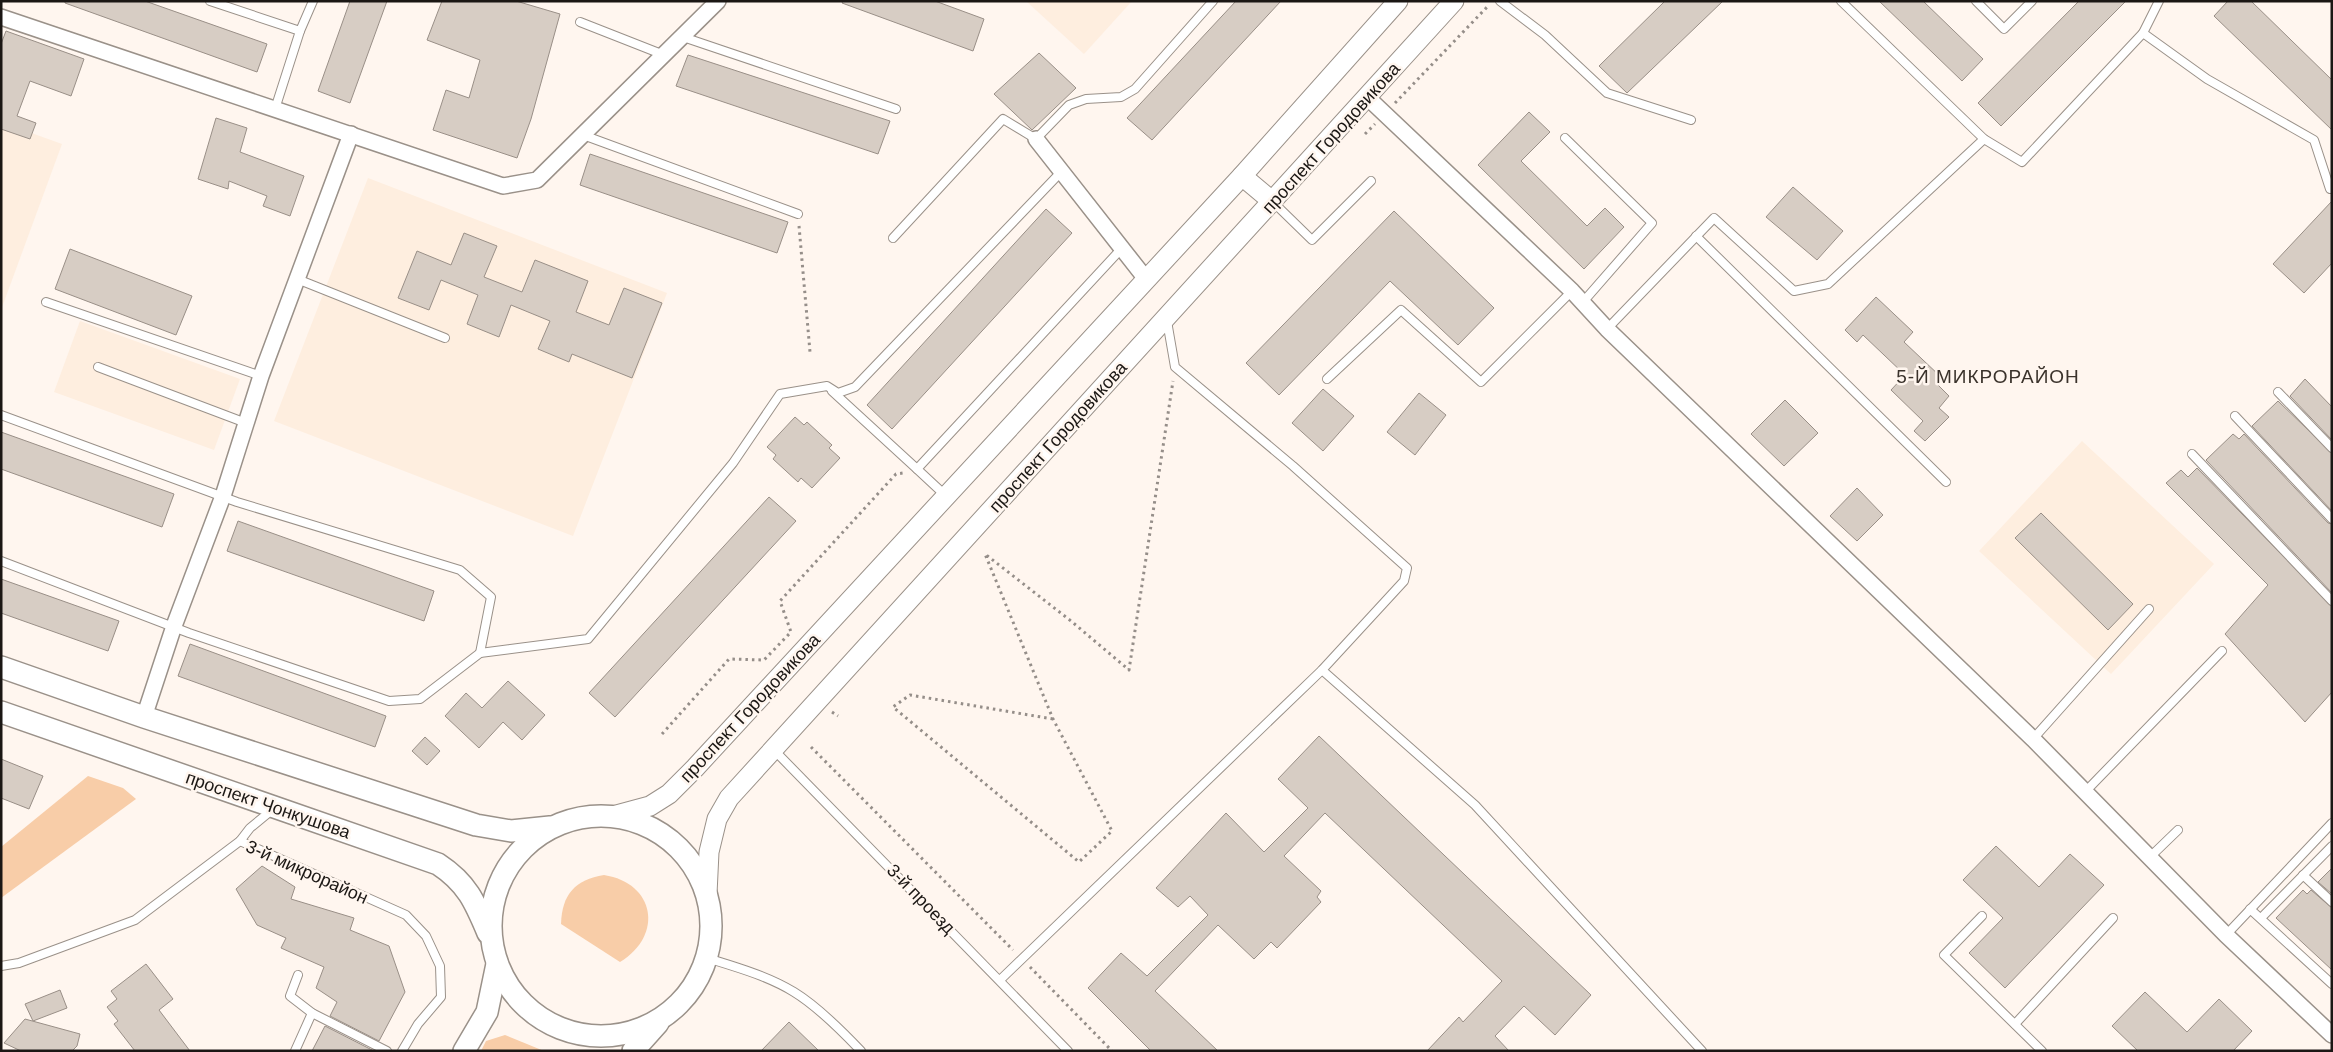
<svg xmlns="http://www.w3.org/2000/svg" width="2333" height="1052" viewBox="0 0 2333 1052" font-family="Arial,sans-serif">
  <rect width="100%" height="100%" fill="#fff6ef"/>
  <!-- built -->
  <g fill="#feeedf">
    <path d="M1026,1H1132L1084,54Z"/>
    <path d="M1,122L62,144L1,310Z"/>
    <path d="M368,178L667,293L573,536L274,421Z"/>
    <path d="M80,321L240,379L214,450L54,392Z"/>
    <path d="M2082,441L2214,564L2111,674L1979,551Z"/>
  </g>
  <!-- green -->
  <g fill="#f8cda8">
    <path d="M88,776L123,788L136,799L1,898V847Z"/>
    <path d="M604,875C655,883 664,935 620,962L561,924C562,894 575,880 604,875Z"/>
    <path d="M505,1035L544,1051H481L486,1041Z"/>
  </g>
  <!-- building -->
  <g fill="#d7cdc4" stroke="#998f87">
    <path d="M65,1H145L267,44L257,72L65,3Z"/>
    <path d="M350,1H387L350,103L318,91Z"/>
    <path d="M442,1H516L560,14L531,119L517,158L433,130L446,90L469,98L480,60L427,40Z"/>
    <path d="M843,1H935L984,19L973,51L842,3Z"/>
    <path d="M1236,1H1281L1152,140L1127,118Z"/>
    <path d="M1665,1H1723L1627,93L1599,66Z"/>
    <path d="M1879,1H1923L1983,59L1962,81Z"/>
    <path d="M2079,1H2126L2001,126L1978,103Z"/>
    <path d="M2228,1H2251L2332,80V130L2214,16Z"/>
    <path d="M6,31L84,59L71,96L30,81L17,116L36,123L30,139L1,129V44Z"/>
    <path d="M1039,53L1076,88L1032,130L994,94Z"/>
    <path d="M688,55L890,121L878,154L676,86Z"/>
    <path d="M1529,112L1550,132L1521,161L1587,226L1605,208L1624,227L1584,269L1478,165Z"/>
    <path d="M216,118L247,128L240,152L304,176L290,216L263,206L267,196L229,181L228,189L198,179Z"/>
    <path d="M590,154L788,222L777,253L580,185Z"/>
    <path d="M1793,187L1843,231L1817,260L1766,217Z"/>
    <path d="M2332,201V263L2304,293L2273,264Z"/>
    <path d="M1046,209L1072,233L892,429L867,405Z"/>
    <path d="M1394,211L1494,308L1458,345L1390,281L1279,395L1246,363Z"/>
    <path d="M464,233L497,246L484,277L522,292L535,260L588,281L576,312L609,325L624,288L662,303L632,378L572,354L569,362L538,349L550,321L511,305L499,337L467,324L478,295L441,280L429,310L398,298L417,251L451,265Z"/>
    <path d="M70,249L192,296L176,335L55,289Z"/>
    <path d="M1876,297L1913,332L1904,342L1941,377L1936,383L1949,396L1939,408L1949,417L1925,441L1914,431L1923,421L1891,390L1905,375L1863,335L1857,342L1845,330Z"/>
    <path d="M2305,379L2332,407V440L2290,396Z"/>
    <path d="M1323,389L1354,416L1323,451L1292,423Z"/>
    <path d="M1419,393L1446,415L1415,455L1387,432Z"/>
    <path d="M1785,400L1818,433L1784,466L1751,434Z"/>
    <path d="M2278,401L2332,453V511L2252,426Z"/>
    <path d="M795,417L804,425L807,422L832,445L829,448L840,458L812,488L801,478L798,482L773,459L776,455L767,447Z"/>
    <path d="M1,432L174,494L162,527L1,469Z"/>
    <path d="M2233,434L2239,439L2244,434L2328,523L2332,524V593L2206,460Z"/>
    <path d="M2197,468L2332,606V692L2305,722L2225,634L2268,585L2166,483L2181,470L2188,477Z"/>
    <path d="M1857,488L1883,515L1857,541L1830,516Z"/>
    <path d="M769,497L796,521L615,717L589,693Z"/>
    <path d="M2041,513L2133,604L2108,630L2015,538Z"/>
    <path d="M238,521L434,591L424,621L227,551Z"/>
    <path d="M1,579L119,621L108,651L1,613Z"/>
    <path d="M190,644L386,716L375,747L178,676Z"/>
    <path d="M508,681L545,715L522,740L503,722L479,748L445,716L466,693L482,708Z"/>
    <path d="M1319,736L1591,995L1555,1035L1524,1006L1495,1036L1509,1051H1427L1459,1017L1463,1022L1502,981L1325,813L1284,856L1321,891L1317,897L1321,902L1277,948L1271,942L1254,959L1218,925L1155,991L1218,1051H1151L1088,988L1121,953L1147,976L1208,915L1190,896L1178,907L1156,888L1226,813L1264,852L1308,808L1278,779Z"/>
    <path d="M425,737L440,751L427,765L412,751Z"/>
    <path d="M1,759L43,776L29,809L1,798Z"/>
    <path d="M1996,846L2039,887L2070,854L2104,885L2005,988L1969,953L2003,918L1963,880Z"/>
    <path d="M262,866L295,887L291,899L354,918L350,930L389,946L405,992L379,1041L330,1016L337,1002L316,988L324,967L281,948L286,938L257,925L236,889Z"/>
    <path d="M2332,868V894L2318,882Z"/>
    <path d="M2303,890L2307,894L2311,890L2332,908V970L2276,918Z"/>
    <path d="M146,964L173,999L159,1010L190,1051H135L114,1024L118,1021L107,1007L117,999L111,991Z"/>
    <path d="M60,990L67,1008L33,1021L25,1004Z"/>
    <path d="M2145,992L2187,1032L2219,999L2252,1031L2233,1051H2138L2112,1026Z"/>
    <path d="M25,1019L80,1034L77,1046L72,1051H21L4,1043Z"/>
    <path d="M789,1022L819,1051H761Z"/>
    <path d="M325,1026L374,1051H312Z"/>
  </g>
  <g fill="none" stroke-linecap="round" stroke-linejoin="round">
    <!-- service casing -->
    <g stroke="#9a9189" stroke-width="10">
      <g id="service">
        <path d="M210,1L300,31L313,1"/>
        <path d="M1500,1L1545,35L1607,93L1691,120"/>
        <path d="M1841,1L1984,139L2022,162L2143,33L2207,79L2314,140L2330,189"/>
        <path d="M1976,1L2004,29L2032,1"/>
        <path d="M580,22L664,55"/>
        <path d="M2143,33L2159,1"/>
        <path d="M683,37L896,109"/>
        <path d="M275,109L300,31"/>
        <path d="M583,135L798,214"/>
        <path d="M1565,138L1652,223L1583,302"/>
        <path d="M1273,202L1312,240L1371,181"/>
        <path d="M1696,236L1946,482"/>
        <path d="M893,238L1003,119L1036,139L1069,105L1086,99L1121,97L1135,89L1213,1"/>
        <path d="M297,279L445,338"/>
        <path d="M46,302L261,376"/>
        <path d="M1607,329L1714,218L1794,291L1828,284L1984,139"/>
        <path d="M98,367L246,423"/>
        <path d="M1327,379L1401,310L1481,382L1572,291"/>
        <path d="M832,391L917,469L1123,247"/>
        <path d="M2278,392L2332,448"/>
        <path d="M1,415L237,502L460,570L491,597L480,653"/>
        <path d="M2235,416L2332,519"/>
        <path d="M2192,454L2332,601"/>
        <path d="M917,469L946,496"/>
        <path d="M1,561L189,633L389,701L420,699L480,653L588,639L733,463L780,394L827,386L838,393L855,387L1062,171"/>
        <path d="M1322,670L1475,805L1702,1051"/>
        <path d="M2033,739L2149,609"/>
        <path d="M774,750L1068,1051"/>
        <path d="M2086,791L2222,651"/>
        <path d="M240,841L406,915L426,936L440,966L441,997L418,1024L402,1051"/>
        <path d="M2150,857L2178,830"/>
        <path d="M2303,875L2332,902"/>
        <path d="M2250,909L2332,984"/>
        <path d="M1982,916L1944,955L2042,1051"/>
        <path d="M2261,918L2332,846"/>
        <path d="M2226,935L2332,823"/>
        <path d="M707,958C736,967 768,976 794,992C817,1006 842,1031 861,1051"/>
        <path d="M1,966L19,963L135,920L240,841L250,828L272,810"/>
        <path d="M298,975L290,996L312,1013L387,1051"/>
        <path d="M1000,980L1322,670L1404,581L1407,568L1293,466L1175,367L1167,321"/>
        <path d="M2015,1024L2113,918"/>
        <path d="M295,1051L312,1013"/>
      </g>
    </g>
    <!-- minor casing -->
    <g stroke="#9a9189" stroke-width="18">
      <g id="minor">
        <path d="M1,17L503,186L537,180L718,1"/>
        <path d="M1368,98L1572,291L1607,329L2033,739L2226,935L2332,1035"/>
        <path d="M1036,139L1146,279"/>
        <path d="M144,717L174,626L223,496L261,376L351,134"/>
      </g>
    </g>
    <!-- tertiary casing -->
    <g stroke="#9a9189" stroke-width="21">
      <g id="tertiary">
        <path d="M1242,176L1273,202"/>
        <path d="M613,816L650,806L669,794L695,768L1242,176L1398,1"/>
        <path d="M707,894L709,852L717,819L729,798L1454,1"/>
      </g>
    </g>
    <!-- secondary casing -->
    <g stroke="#9a9189" stroke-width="24">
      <g id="secondary">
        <path d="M1,667L144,717L476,825L511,831L550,827"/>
        <path d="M1,712L438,864C467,883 475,902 488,933"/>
        <circle cx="601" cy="926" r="110"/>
        <path d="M464,1051L487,1012L497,964"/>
        <path d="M633,1051L658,1023"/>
      </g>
    </g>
    <!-- path -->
    <g stroke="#958e89" stroke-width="3" stroke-dasharray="2.5 4" stroke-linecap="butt">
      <path d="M1395,103L1489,5"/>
      <path d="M1365,134L1375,124"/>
      <path d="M799,226L810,352"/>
      <path d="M832,712L838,716"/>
      <path d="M1053,719L910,695L893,707L1079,862L1112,831L1053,719L985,554L1071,621L1129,670L1173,381"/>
      <path d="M662,734L729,659L764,660L791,632L780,601L896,474L903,473"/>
      <path d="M811,747L1013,950"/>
      <path d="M1030,967L1112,1051"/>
    </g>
    <!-- service -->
    <use href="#service" stroke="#fff" stroke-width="8"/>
    <!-- minor -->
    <use href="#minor" stroke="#fff" stroke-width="15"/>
    <!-- tertiary -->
    <use href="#tertiary" stroke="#fff" stroke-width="19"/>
    <!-- secondary -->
    <use href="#secondary" stroke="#fff" stroke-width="21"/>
  </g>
  <g text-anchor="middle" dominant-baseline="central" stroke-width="5" stroke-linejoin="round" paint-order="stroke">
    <!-- street labels -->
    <g font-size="18" fill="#1b1714" stroke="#fff6ef">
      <text transform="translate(1331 138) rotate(-48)">проспект Городовикова</text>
      <text transform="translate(1058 437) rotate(-48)">проспект Городовикова</text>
      <text transform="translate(750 708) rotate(-47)">проспект Городовикова</text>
      <text transform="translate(268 805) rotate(19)">проспект Чонкушова</text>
      <text transform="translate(307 872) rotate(24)">3-й микрорайон</text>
      <text transform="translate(921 899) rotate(46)">3-й проезд</text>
    </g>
    <!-- neighbourhood labels -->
    <g font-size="19" letter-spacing="1" fill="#3b332c" stroke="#fff6ef">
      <text x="1988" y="376">5-Й МИКРОРАЙОН</text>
    </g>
  </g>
  <!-- border -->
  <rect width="2333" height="1052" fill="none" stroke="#1b1714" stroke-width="5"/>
</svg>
